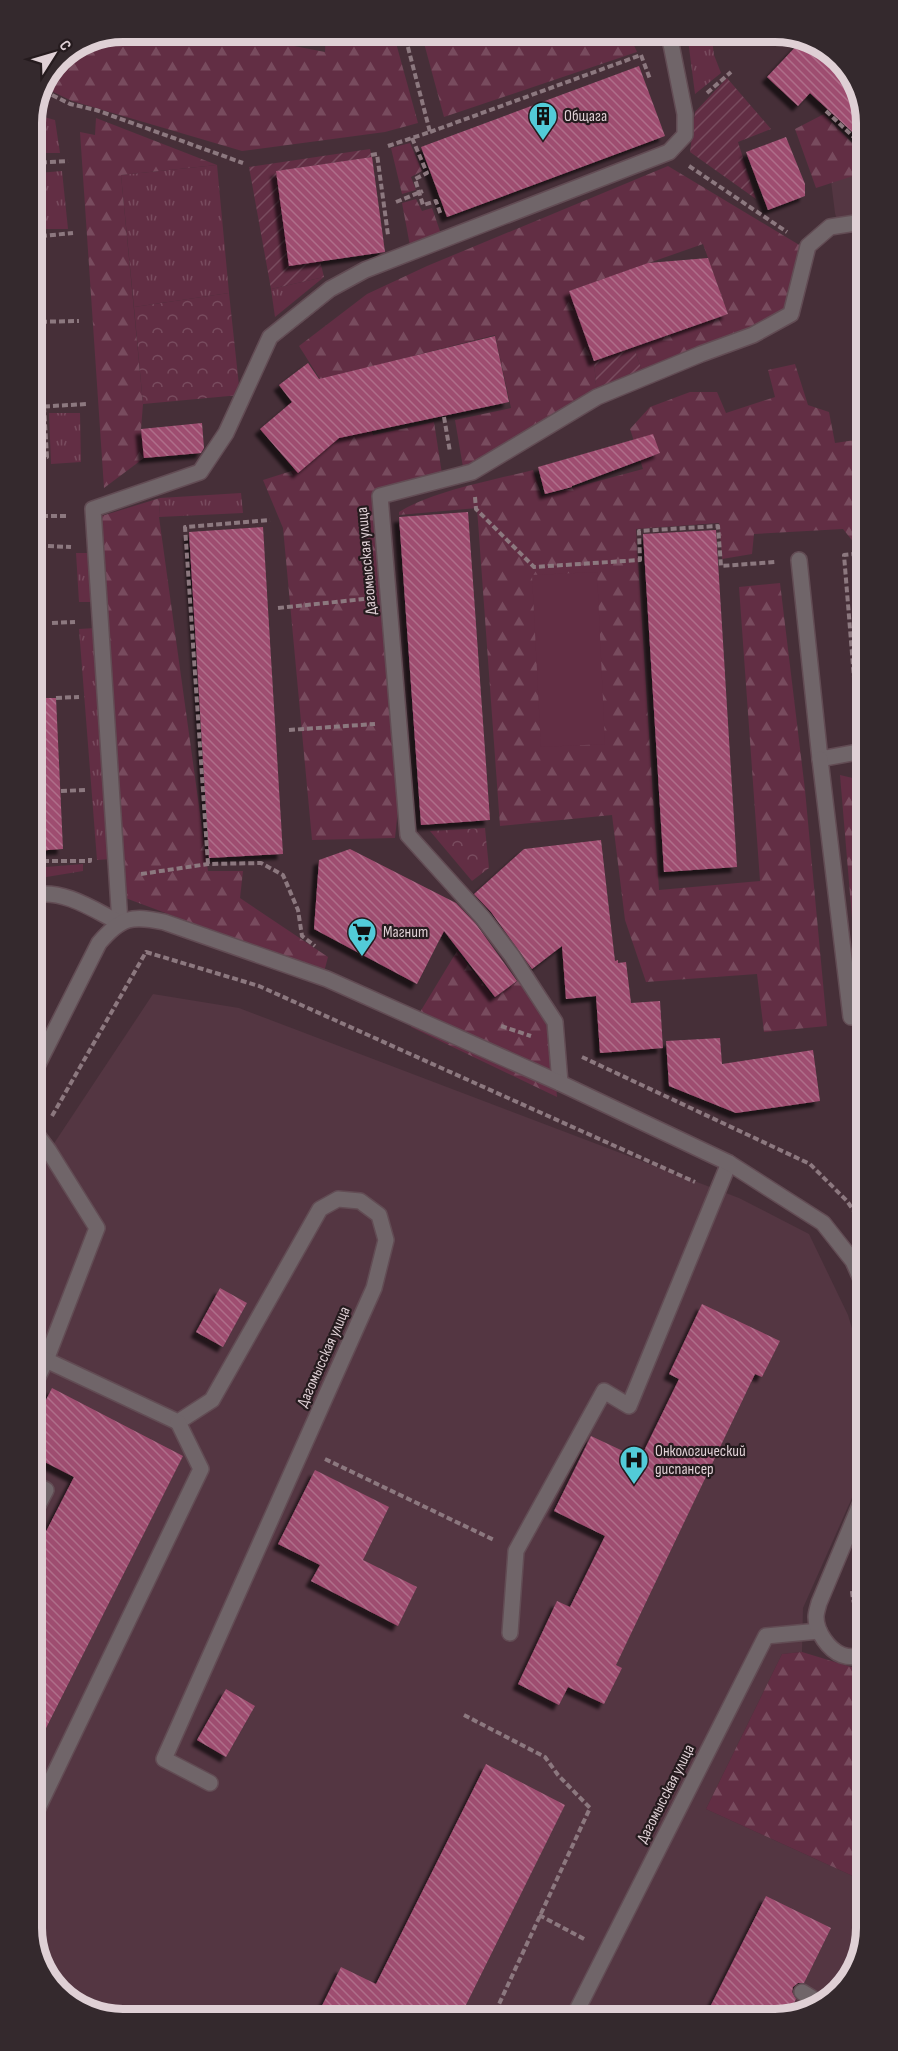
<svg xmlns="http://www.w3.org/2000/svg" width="898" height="2051" viewBox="0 0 898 2051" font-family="'Sofia Sans Condensed',sans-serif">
  <defs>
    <pattern id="grass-tufts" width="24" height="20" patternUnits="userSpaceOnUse" patternTransform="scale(1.5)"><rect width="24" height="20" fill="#622e44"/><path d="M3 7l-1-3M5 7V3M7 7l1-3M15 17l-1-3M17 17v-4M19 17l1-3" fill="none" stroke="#784b5e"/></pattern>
    <pattern id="forest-firs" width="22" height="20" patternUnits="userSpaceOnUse" patternTransform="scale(1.5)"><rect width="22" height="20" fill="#622e44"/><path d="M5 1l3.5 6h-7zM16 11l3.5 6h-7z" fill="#784b5e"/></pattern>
    <pattern id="park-crowns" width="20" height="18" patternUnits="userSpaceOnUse" patternTransform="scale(1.5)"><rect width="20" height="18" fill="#622e44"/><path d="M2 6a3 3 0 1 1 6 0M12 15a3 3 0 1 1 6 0" fill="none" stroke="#784b5e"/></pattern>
    <pattern id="garden-furrows" width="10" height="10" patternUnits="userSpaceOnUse" patternTransform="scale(1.5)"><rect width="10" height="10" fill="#622e44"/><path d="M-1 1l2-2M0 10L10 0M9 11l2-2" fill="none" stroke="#784b5e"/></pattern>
    <pattern id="building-back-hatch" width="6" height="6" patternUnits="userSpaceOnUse" patternTransform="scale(1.5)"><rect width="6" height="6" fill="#9e4d70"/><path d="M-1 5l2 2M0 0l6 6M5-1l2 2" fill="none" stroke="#af6e8a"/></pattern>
    <filter id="shadow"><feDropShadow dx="-5.5" dy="5.5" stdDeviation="1.5" flood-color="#0009"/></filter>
  </defs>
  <rect width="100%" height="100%" fill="#462f38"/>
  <!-- built -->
  <g fill="#543642">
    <path d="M862,161V229L840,231L835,213L829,165Z"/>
    <path d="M153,994L239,1008L739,1198L809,1234L848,1315L865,1371V1442L855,1491L803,1608L802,1652L782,1654L706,1809L866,1882V1928L851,1979L804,2015L117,2019L68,2001L36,1957L34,1178L49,1151Z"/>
  </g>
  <!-- grass -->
  <g fill="url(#grass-tufts)">
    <path d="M687,32H711L714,55L721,73L695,94Z"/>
    <path d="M33,114L55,120L60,153H37L36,134L32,133Z"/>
    <path d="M217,165L229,293L134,307L121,175Z"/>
    <path d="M62,171L68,229H42L38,173Z"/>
    <path d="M324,277L275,317L271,289Z"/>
    <path d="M80,413L81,462L51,464L49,413Z"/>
    <path d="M241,493L243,513L159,517L160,498Z"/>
    <path d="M76,553H89L93,602H79Z"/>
    <path d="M95,628L111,859L97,860L79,629Z"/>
  </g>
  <!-- forest -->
  <g fill="url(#forest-firs)">
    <path d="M123,32H221L325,52L326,32H393L418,123L385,132L242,151L72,101L45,88L59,58Z"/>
    <path d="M421,32H628L637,52L444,117Z"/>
    <path d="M824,114L855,146L862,149V168L854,169L853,176L816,188L795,129Z"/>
    <path d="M96,118L217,165L121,175L143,404L141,429L144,458L104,488L80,132L95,135Z"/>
    <path d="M410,143L422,171L411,177L416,190L402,194L391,148Z"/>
    <path d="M668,166L806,249L791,314L644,377L634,347L728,314L703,244L569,291L594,361L597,397L464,473L455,420L511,408L495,335L358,370L373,435L434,422L442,474L375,491L400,790L395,838L312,840L283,528L263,480L304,467L330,395L299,346L367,294L427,266Z"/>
    <path d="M416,199L422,211L432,208L441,234L410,246L402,203Z"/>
    <path d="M795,364L808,405L829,412L835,443L862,439L863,549H859L843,529L754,534L752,554L722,559L719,523L636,529L659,890L760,881L739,587L780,583L805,790L827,1026L764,1032L757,974L646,982L625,920L612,815L500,826L477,508L399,515V512C433,491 494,480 533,470L542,496L643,469L630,429L650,407L690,392H717L726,413L775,397L768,370Z"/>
    <path d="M160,498L159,517L208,871H243L240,898L328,957L324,972L120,896L95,518Z"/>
    <path d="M840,775L861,780L863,792L864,1037H862Z"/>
    <path d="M83,864V871L34,879V868Z"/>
    <path d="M457,951L494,998L522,978L551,1024L557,1097L411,1027Z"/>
    <path d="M802,1652L858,1669L866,1668V1882L706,1809L782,1654Z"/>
  </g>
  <!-- park -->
  <g fill="url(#park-crowns)">
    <path d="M229,293L240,395L143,404L134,307Z"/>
    <path d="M485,828L489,868L472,881L430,831Z"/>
  </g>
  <!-- garden -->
  <g fill="url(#garden-furrows)">
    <path d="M727,78L771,129L738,142L756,199L690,152L695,112Z"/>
    <path d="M370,149L372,157L276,171L289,265L320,261L324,277L271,289L249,167Z"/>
    <path d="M634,347L644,377L597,397L594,361Z"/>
  </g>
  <!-- pitch -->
  <path fill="#622e44" d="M597,572L605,744L541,747L532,575Z"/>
  <!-- building -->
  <g fill="url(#building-back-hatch)" filter="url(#shadow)">
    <path d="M802,40L830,50L862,94V141L810,93L798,106L767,77Z"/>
    <path d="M639,66L665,136L447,217L421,147Z"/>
    <path d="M786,137L805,184V196L768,210L746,152Z"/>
    <path d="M372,157L385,252L289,266L276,171Z"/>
    <path d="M708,258L728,314L594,361L569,291L648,263Z"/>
    <path d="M495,336L509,402L339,438L298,473L260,429L292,402L279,385L308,363L319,379Z"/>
    <path d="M202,423L204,448L201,453L144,458L141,429Z"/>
    <path d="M653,434L660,453L572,486V487L545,494L538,467Z"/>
    <path d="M468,512L490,820L421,825L399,517Z"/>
    <path d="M263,527L283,854L209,858L189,532Z"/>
    <path d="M716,530L737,867L664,872L643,534Z"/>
    <path d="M33,698H56L63,849L34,851Z"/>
    <path d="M601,840L615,961L618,960V963L626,962L631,1003L660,1001L663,1048L600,1053L596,996L566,999L562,946L532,969L491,912L474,894L524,849Z"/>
    <path d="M350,849L456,903L476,924L517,981L495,997L444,931L417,984L314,929L319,860Z"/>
    <path d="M720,1038L722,1064L813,1050L820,1101L736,1113L669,1086L666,1041Z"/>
    <path d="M220,1288L247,1303L223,1347L196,1332Z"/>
    <path d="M702,1304L780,1341L762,1377L755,1374L616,1665L622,1668L604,1704L568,1687L559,1705L518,1684L557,1601L570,1607L605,1536L554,1511L591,1436L640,1459L679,1379L669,1374Z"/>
    <path d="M52,1388L183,1456L36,1748L35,1553L74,1477L35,1457V1422Z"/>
    <path d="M315,1470L389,1507L363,1560L417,1587L398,1626L311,1581L320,1565L278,1544Z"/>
    <path d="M226,1689L255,1706L226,1757L197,1740Z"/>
    <path d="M486,1764L565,1805L460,2017L316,2018L341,1967L376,1984Z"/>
    <path d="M766,1896L831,1928L804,1983H798L793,1987L792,1992L796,1999L788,2015H706Z"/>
  </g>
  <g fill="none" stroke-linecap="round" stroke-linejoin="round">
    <!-- service casing -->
    <g stroke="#624c54" stroke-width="18">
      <g id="service">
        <path d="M799,560L820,759L863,751"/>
        <path d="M820,759L851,1017"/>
        <path d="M120,923L93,509L200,472L226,433L270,337L330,289L365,270L669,152L685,135V114L671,44L677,32"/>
        <path d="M560,1083L555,1022L512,956L483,918L408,835L380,496L472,472L597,397L701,354L753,335L791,314L808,246L830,227L862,222"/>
        <path d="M34,1131L49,1151L97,1228L46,1360L35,1383"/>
        <path d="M46,1360L178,1422L212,1400L320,1209L338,1199L360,1201L379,1215L386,1240L374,1288L164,1759L210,1783"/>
        <path d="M35,1484L46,1490L35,1511"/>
        <path d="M510,1633L516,1551L604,1391L629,1406L729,1163"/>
        <path d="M36,1812L201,1469L178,1422"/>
        <path d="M802,1992L820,2003"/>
        <path d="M574,2016L766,1636L819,1631"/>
      </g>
    </g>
    <!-- minor casing -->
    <g stroke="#624c54" stroke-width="18">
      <g id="minor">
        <path d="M34,895C64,889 94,910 120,923"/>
        <path d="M34,1072L99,943C121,917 132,915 164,922L327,979L560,1083L729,1163L823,1223L853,1261L865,1288"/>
        <path d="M865,1493L819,1603C818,1607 816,1613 816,1617C816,1632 829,1650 842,1655C850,1658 858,1657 866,1655"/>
      </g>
    </g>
    <!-- path -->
    <g stroke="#8c787f" stroke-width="4" stroke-dasharray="6 3" stroke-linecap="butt">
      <path d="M268,32L311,40L312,32"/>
      <path d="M641,55L650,79"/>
      <path d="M44,91L70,104L96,110L243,163"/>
      <path d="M707,93L731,72"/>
      <path d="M826,111L862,145"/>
      <path d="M430,132L641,55"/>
      <path d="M412,138L427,173L415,179L423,205L436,201L441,215"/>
      <path d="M388,146L430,132L404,32"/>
      <path d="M371,155L377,154L388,235"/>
      <path d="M32,163L68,161"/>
      <path d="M689,166L787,232"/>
      <path d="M32,200L44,322V407L47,457L33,459"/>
      <path d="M396,202L423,191"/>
      <path d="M32,237L73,233"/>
      <path d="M32,322L79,321"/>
      <path d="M35,407L87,404"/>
      <path d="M444,417L450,452"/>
      <path d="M475,497L476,509L534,567L640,560L639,531L718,526L721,566L775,562"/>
      <path d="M33,516H68"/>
      <path d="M48,546L71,547"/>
      <path d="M278,608L364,599"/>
      <path d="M52,623L75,622"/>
      <path d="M852,650L860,649"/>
      <path d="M56,698L79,697"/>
      <path d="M858,727L844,555L863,553"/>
      <path d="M289,730L375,724"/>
      <path d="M61,791L85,790"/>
      <path d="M34,861H90V858"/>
      <path d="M208,864L185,527L270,520"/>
      <path d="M141,874L208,864L261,863L283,875L298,910L302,936L315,946"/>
      <path d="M501,1026L531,1036"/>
      <path d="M582,1057L810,1164L847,1201L865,1227"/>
      <path d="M52,1116L146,952L259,986L695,1182"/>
      <path d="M325,1459L494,1540"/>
      <path d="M852,1591C853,1603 856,1614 866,1621"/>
      <path d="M464,1715L545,1757L558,1775L590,1808L493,2017"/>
      <path d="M539,1915L586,1940"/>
    </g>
    <!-- service -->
    <use href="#service" stroke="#706569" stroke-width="15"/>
    <!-- minor -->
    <use href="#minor" stroke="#706569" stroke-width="15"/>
  </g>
  <!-- icons -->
  <defs>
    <g id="building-pin" transform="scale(1.5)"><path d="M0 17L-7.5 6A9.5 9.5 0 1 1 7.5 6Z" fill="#52cbd8" stroke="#251b1e"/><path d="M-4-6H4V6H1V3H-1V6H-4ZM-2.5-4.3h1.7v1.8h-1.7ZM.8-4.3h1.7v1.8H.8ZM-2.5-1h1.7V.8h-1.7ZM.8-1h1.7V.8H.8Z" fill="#111"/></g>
    <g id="supermarket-pin" transform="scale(1.5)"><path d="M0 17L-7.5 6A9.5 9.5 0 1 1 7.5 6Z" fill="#52cbd8" stroke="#251b1e"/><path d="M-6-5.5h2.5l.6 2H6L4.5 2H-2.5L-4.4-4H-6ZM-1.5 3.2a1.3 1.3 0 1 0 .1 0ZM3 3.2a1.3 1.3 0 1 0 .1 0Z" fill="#111"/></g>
    <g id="hospital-pin" transform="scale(1.5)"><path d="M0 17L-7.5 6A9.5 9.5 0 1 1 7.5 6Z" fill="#52cbd8" stroke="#251b1e"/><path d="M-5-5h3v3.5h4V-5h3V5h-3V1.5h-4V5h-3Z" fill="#111"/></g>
  </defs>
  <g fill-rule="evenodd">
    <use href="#building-pin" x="543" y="116"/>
    <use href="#supermarket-pin" x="362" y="932"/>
    <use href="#hospital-pin" x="634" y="1460"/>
  </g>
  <g text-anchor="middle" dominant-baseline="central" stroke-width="4.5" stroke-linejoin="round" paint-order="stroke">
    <!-- poi labels -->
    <g font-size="16" fill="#dfd0d5" stroke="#251b1e" text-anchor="start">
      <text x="564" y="116">Общага</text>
      <text x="383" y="932">Магнит</text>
      <text x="655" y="1451">Онкологический<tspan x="655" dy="18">диспансер</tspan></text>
    </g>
    <!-- street labels -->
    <g font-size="16" fill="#dfd0d5" stroke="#251b1e">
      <text transform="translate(367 561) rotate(-95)">Дагомысская улица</text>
      <text transform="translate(324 1357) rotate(-66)">Дагомысская улица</text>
      <text transform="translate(666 1794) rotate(-63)">Дагомысская улица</text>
    </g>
  </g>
  <!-- crop -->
  <path d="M0 0H898V2051H0ZM123 42H775A81 81 0 0 1 856 123V1928A81 81 0 0 1 775 2009H123A81 81 0 0 1 42 1928V123A81 81 0 0 1 123 42Z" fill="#34292d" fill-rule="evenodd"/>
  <path fill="none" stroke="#dfd0d5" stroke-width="8" d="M123 42H775A81 81 0 0 1 856 123V1928A81 81 0 0 1 775 2009H123A81 81 0 0 1 42 1928V123A81 81 0 0 1 123 42Z"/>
  <!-- north arrow -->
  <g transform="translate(54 54) rotate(53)" stroke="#251b1e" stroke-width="4.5" paint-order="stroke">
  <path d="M0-4.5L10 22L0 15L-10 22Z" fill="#dfd0d5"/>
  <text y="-9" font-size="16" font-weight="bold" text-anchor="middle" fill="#dfd0d5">С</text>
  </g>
</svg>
